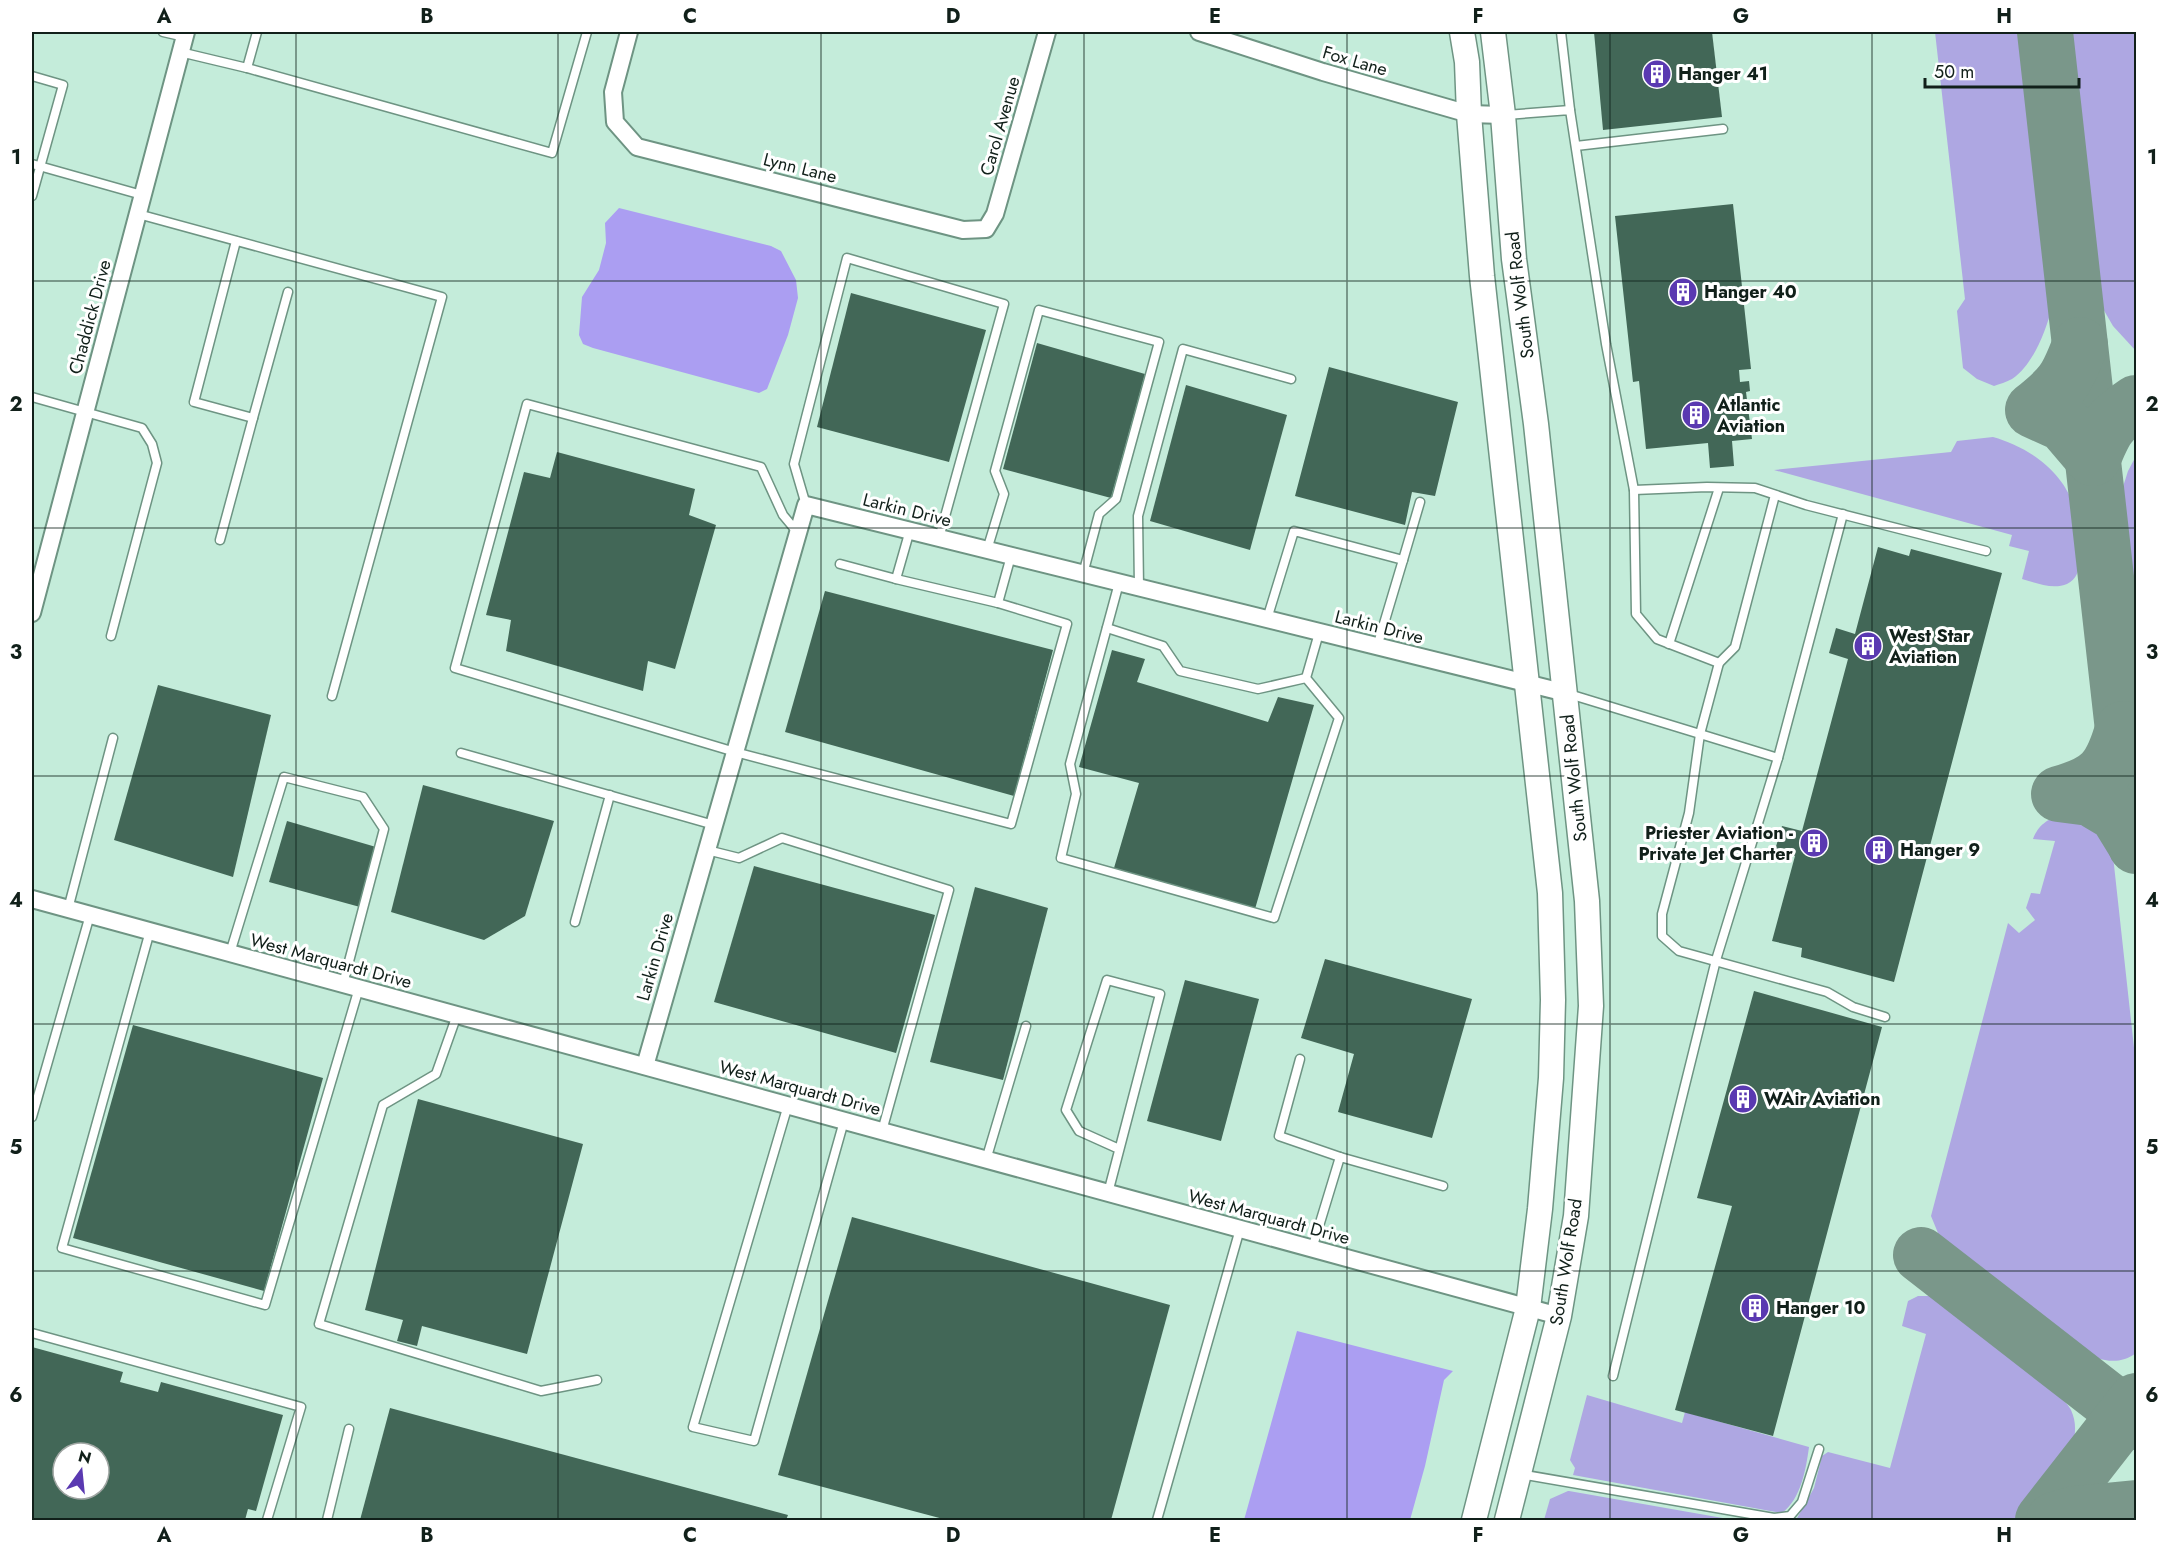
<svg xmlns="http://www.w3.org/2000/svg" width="2168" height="1552" viewBox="0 0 2168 1552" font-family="Jost,sans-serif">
  <rect width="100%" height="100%" fill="#c4ecda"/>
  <!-- green -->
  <g fill="#aea7e2">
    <path d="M1935,32H2021L2052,307C2046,331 2033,365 2012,379C2007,382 1999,384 1994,386L1977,379L1963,368L1957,311L1965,299Z"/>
    <path d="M2067,32H2136V351L2113,326L2098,300Z"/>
    <path d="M1993,437C2029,447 2066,473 2075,511C2078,522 2077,536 2078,548C2079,561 2082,577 2067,584C2053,590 2036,583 2022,579L2029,551L2009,546L2012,535L1774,470L1951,452L1957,441Z"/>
    <path d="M2136,456V650L2121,515L2122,490L2128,471Z"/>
    <path d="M2062,814C2091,825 2099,824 2113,856L2136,1066V1353C2119,1366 2099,1361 2082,1351L1947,1245L1938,1233L1931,1216L2008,923L2019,933L2035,920L2026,908L2031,893L2040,894L2055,841L2033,839C2039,824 2047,820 2062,814Z"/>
    <path d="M1918,1296H1932L2057,1392C2061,1398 2068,1404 2071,1410C2089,1449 2043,1492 2021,1520H1796L1814,1488L1822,1456L1828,1452L1890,1468L1926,1334L1902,1326L1908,1301Z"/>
    <path d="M1587,1395L1682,1423L1685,1412L1809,1447C1806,1469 1801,1499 1782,1513L1573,1475L1575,1468L1570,1460Z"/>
    <path d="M1568,1491H1569L1734,1520H1544L1550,1499Z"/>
  </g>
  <!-- water -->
  <g fill="#ab9ef2">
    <path d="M619,208L771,246L781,251L796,280L798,298L788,335L767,389L759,393L593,348L583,344L579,335L582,297L599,270L606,243L605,223Z"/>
    <path d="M1297,1331L1453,1371L1444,1380L1425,1466L1410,1520H1244Z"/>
  </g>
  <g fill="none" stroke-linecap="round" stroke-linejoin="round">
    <!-- taxiway -->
    <g stroke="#7a978a" stroke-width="56">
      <path d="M2045,32L2136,846"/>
      <path d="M2080,345C2067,380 2062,387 2033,410L2064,424L2093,458C2105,428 2109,421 2136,403"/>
      <path d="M2123,729C2111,771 2101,782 2059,794L2090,798L2117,814L2136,845"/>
      <path d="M1921,1255L2136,1422"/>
      <path d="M2043,1520L2136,1401"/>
      <path d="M2054,1520L2074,1514L2136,1508"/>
    </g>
  </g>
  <!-- building -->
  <g fill="#426757" fill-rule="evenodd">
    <path d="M1594,32H1712L1722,117L1603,130Z"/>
    <path d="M1733,204L1751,369L1739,370L1740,382L1749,381L1750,391L1746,392L1752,439L1732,441L1734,466L1710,468L1708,443L1646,449L1639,381L1633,382L1615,216Z"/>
    <path d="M851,293L986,330L949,462L817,427Z"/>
    <path d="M1037,343L1145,374L1111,498L1003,469Z"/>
    <path d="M1329,367L1458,402L1435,496L1412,492L1405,525L1295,496Z"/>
    <path d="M1186,385L1287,415L1250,550L1150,521Z"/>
    <path d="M557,452L695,489L689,515L716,525L675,669L648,661L643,691L506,651L511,620L486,615L524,472L550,478Z"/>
    <path d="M1878,547L1909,556L1911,549L2002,573L1894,982L1801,957L1802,948L1772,941L1795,856L1775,850L1782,826L1802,831L1848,659L1829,653L1836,628L1855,634Z"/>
    <path d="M825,591L1053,650L1014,796L785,732Z"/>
    <path d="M1112,650L1145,659L1137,682L1268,722L1278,697L1314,705L1255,909L1114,868L1139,783L1079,767Z"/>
    <path d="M158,685L271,715L233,877L114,840Z"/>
    <path d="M423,785L554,821L525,916L484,940L391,912Z"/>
    <path d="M287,821L376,847L360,907L269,882Z"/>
    <path d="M754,866L935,915L896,1053L714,1002Z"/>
    <path d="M975,887L1048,908L1003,1080L930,1062Z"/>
    <path d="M1325,959L1472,999L1432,1138L1338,1112L1354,1054L1301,1038Z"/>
    <path d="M1185,980L1259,999L1221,1141L1147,1121Z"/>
    <path d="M1754,991L1882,1027L1773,1436L1675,1410L1732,1206L1697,1198Z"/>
    <path d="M133,1025L323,1078L264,1291L73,1238Z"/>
    <path d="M418,1099L583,1144L527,1354L422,1326L417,1346L397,1341L403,1320L365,1310Z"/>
    <path d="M852,1217L1170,1305L1111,1520H947L778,1475Z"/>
    <path d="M32,1347L123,1372L120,1382L158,1392L161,1382L283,1415L256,1511L248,1509L245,1520H32ZM63,1453H99V1489H63Z"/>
    <path d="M390,1408L788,1515L786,1520H360Z"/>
  </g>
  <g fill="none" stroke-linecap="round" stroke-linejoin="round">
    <!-- service casing -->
    <g stroke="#6e9483" stroke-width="11">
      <g id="service">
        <path d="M163,32L185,37"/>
        <path d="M257,32L247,68L552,153L587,32"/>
        <path d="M1561,32L1570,110"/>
        <path d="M180,52L247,68"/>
        <path d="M32,76L63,85L32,196"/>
        <path d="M1506,115L1570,110L1606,344L1634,490L1636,614L1657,639L1719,663L1700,734L1569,694"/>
        <path d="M1576,146L1723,129"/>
        <path d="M32,164L142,195"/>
        <path d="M138,214L442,297L332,696"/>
        <path d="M236,241L194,402L253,418L288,292"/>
        <path d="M32,397L142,428L152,444L157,463L111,636"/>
        <path d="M1634,490L1707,487L1755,488L1806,505L1986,551"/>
        <path d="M806,505L794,464L847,258L1004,304L939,538"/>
        <path d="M910,530L896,579L998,603"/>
        <path d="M798,533L783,515L761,467L527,404L455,668L735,752L1011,824L1067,624L998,603L1011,556"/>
        <path d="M220,540L253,418"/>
        <path d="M987,550L1004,494L995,471L1039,310L1159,342L1116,499L1099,514L1083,574"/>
        <path d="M1403,560L1420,502"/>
        <path d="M840,564L896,579"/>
        <path d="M1119,583L1070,764L1076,794L1061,858L1274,918L1339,718L1306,678L1319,633"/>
        <path d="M1139,588L1138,516L1183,349L1291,379"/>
        <path d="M1267,619L1294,531L1403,560L1377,647"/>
        <path d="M1107,628L1163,646L1180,671L1258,689L1306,678"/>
        <path d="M1669,644L1719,488"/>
        <path d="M1719,663L1735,647L1775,495"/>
        <path d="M461,753L714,825"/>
        <path d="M1778,758L1700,734L1689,813L1662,914V936L1679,951L1827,992L1853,1007L1885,1017"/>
        <path d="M707,850L739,858L782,838L949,890L882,1131"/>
        <path d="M68,909L113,738"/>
        <path d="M575,922L610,795"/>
        <path d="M150,931L62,1248L265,1305L359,988"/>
        <path d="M230,953L284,777L363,797L384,829L343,984"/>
        <path d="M457,1015L436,1074L383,1105L319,1324L541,1391L597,1380"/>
        <path d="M1300,1059L1279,1136L1340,1157"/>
        <path d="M788,1105L693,1427L754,1441L844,1121"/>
        <path d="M32,1117L90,915"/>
        <path d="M986,1160L1026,1026"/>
        <path d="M1108,1193L1160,994L1107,980L1066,1110L1079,1131L1119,1149"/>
        <path d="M1312,1249L1340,1157L1443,1186"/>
        <path d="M32,1333L301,1407L267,1520"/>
        <path d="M1613,1376L1716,960L1778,758L1843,514"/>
        <path d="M1520,1474L1774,1518L1790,1516L1802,1502L1819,1449"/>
        <path d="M327,1520L349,1429"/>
        <path d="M1157,1520L1240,1229"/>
      </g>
    </g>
    <!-- minor casing -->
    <g stroke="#6e9483" stroke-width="20">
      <g id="minor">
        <path d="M629,32L613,92L615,122L637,147L963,230L986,229L995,214L1047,32"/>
        <path d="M1199,32L1323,72L1469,114L1503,115"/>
        <path d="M32,613L186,32"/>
        <path d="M32,899L1559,1316"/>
        <path d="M645,1066L806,505L1566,693"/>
      </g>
    </g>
    <!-- secondary casing -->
    <g stroke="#6e9483" stroke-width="27">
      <g id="secondary">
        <path d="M1462,32L1467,62L1469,114L1482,276L1550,893L1553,1000L1551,1078L1540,1209L1528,1308L1474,1520"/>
        <path d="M1493,32L1503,115L1514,259L1536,424L1587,901L1591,1006L1576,1216L1559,1316L1507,1520"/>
      </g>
    </g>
    <!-- service -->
    <use href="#service" stroke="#fff" stroke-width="8"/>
    <!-- minor -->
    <use href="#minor" stroke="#fff" stroke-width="16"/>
    <!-- secondary -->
    <use href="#secondary" stroke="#fff" stroke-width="24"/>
  </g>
  <!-- grid -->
  <path fill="none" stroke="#11201a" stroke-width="1.5" stroke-opacity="0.55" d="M296,32V1520M558,32V1520M821,32V1520M1084,32V1520M1347,32V1520M1610,32V1520M1872,32V1520M32,281H2136M32,528H2136M32,776H2136M32,1024H2136M32,1271H2136"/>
  <!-- icons -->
  <defs>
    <g id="building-disc" transform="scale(1.5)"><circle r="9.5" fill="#5a39b1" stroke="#fff"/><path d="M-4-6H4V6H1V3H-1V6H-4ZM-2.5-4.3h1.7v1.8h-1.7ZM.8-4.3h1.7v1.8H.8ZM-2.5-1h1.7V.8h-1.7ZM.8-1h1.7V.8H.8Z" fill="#fff"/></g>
  </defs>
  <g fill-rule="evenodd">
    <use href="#building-disc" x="1657" y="74"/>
    <use href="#building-disc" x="1683" y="292"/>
    <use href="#building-disc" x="1696" y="415"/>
    <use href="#building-disc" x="1868" y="646"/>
    <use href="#building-disc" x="1814" y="843"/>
    <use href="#building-disc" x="1879" y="850"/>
    <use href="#building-disc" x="1743" y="1099"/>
    <use href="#building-disc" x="1755" y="1308"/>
  </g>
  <g text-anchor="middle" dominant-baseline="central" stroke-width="6" stroke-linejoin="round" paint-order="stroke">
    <!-- street labels -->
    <g font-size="18" fill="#11201a" stroke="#fff">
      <text transform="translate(1355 61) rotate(16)">Fox Lane</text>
      <text transform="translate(1000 126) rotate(-74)">Carol Avenue</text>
      <text transform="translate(800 168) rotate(14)">Lynn Lane</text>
      <text transform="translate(1520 295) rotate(-97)">South Wolf Road</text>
      <text transform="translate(90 317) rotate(-75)">Chaddick Drive</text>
      <text transform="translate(907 510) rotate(14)">Larkin Drive</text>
      <text transform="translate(1379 627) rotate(14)">Larkin Drive</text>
      <text transform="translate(1574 778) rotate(-96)">South Wolf Road</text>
      <text transform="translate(655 957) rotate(-74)">Larkin Drive</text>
      <text transform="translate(331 961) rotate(15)">West Marquardt Drive</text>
      <text transform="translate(800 1088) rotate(15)">West Marquardt Drive</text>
      <text transform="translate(1269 1217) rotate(15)">West Marquardt Drive</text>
      <text transform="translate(1566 1262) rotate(-81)">South Wolf Road</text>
    </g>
    <!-- poi labels -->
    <g font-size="18" font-weight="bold" fill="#11201a" stroke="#fff" text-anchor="start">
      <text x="1678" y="74">Hanger 41</text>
      <text x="1704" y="292">Hanger 40</text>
      <text x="1717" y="405">Atlantic<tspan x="1717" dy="21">Aviation</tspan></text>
      <text x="1889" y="636">West Star<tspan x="1889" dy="21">Aviation</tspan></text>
      <text x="1793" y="833" text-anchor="end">Priester Aviation -<tspan x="1793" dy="21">Private Jet Charter</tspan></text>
      <text x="1900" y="850">Hanger 9</text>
      <text x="1764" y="1099">WAir Aviation</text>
      <text x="1776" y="1308">Hanger 10</text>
    </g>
  </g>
  <!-- border -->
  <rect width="2168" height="1552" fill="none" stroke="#ffffff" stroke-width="66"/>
  <!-- north arrow -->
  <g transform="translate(81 1471) rotate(15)"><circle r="28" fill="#ffffff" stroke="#a0a6a3" stroke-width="1.5"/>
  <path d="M0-4.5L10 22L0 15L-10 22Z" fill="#5a39b1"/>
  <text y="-9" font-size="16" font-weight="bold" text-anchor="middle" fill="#11201a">N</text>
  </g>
  <!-- scale -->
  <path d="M1925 78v9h154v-9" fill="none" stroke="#11201a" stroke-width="3"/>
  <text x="1934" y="78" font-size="18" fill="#11201a" stroke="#ffffff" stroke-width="4.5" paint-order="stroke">50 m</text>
  <rect x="33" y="33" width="2102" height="1486" fill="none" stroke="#11201a" stroke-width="2"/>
  <g font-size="20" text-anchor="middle" font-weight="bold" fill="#11201a">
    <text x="164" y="23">A</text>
    <text x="427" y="23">B</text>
    <text x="690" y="23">C</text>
    <text x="953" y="23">D</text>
    <text x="1215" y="23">E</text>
    <text x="1478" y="23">F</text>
    <text x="1741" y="23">G</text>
    <text x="2004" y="23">H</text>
    <text x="16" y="164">1</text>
    <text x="2152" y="164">1</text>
    <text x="16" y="411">2</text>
    <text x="2152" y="411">2</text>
    <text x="16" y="659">3</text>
    <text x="2152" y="659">3</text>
    <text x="16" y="907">4</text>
    <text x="2152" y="907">4</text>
    <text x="16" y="1154">5</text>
    <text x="2152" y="1154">5</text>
    <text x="16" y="1402">6</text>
    <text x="2152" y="1402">6</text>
    <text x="164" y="1542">A</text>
    <text x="427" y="1542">B</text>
    <text x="690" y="1542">C</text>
    <text x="953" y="1542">D</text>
    <text x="1215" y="1542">E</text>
    <text x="1478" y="1542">F</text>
    <text x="1741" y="1542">G</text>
    <text x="2004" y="1542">H</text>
  </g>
</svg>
